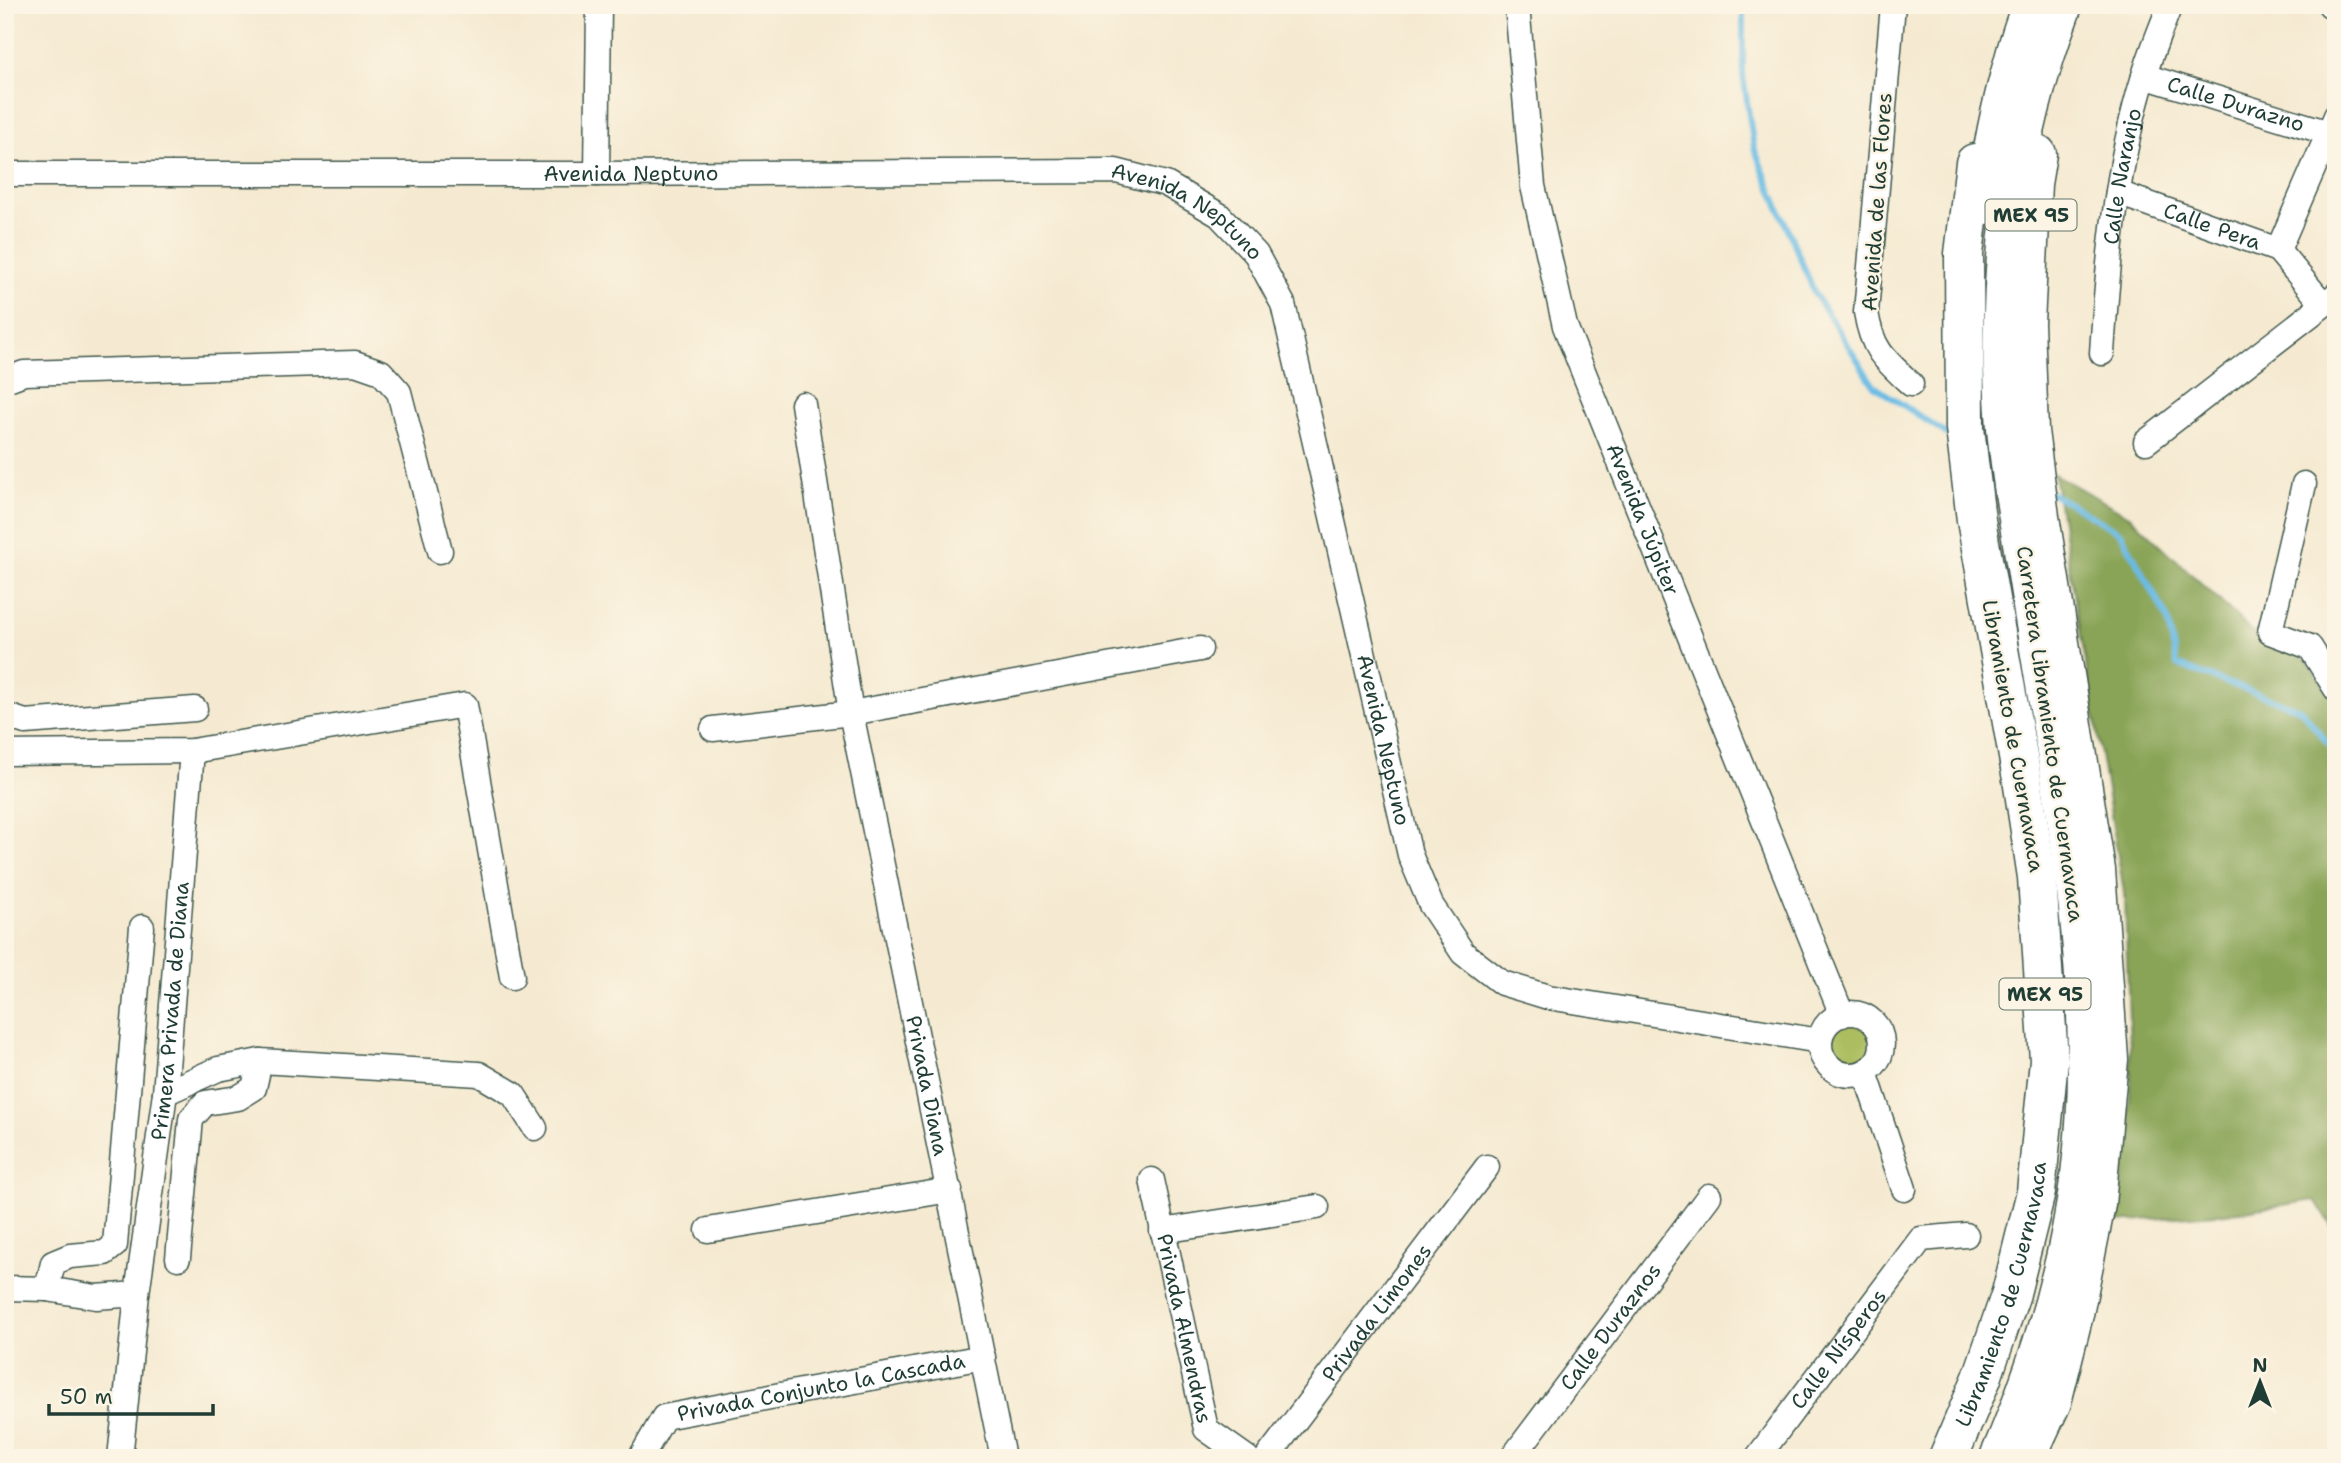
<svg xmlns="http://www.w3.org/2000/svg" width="2341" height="1463" viewBox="0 0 2341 1463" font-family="'Shantell Sans',sans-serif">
  <rect width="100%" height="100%" fill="#fcf5e5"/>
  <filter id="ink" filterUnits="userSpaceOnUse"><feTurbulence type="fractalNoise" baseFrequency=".0143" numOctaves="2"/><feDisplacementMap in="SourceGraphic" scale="14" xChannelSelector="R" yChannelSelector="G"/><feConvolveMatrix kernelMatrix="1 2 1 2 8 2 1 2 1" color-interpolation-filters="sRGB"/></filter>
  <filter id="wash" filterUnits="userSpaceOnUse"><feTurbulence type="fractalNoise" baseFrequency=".00686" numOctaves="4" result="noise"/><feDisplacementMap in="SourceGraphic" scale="28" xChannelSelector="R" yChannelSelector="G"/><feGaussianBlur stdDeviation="1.57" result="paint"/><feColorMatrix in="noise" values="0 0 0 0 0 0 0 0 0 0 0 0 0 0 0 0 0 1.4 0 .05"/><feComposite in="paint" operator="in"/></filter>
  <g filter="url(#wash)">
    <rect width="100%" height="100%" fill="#f5ead1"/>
    <!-- green -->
    <circle fill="#acbd60" stroke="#667d4a" stroke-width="2" cx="1852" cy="1044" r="24"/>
    <!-- forest -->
    <path fill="#89a456" stroke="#547045" stroke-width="2" d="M2054,474L2131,517L2258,637L2305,659L2336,704V1233L2315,1200L2239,1212L2118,1222L2131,1083L2125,898Z"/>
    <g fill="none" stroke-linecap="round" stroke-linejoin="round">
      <!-- stream -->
      <g stroke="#69bbe4" stroke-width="6">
        <path d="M1743,5V75L1754,148L1815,294L1874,386L1953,438"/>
        <path d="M2051,493L2121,533L2167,618L2177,665L2300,709L2336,753"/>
      </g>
    </g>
  </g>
  <g filter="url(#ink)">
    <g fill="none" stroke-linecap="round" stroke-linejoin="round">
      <!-- minor casing -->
      <g stroke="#3f574c" stroke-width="27">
        <g id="minor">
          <path id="s1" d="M1517,5L1533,186L1565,326L1842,1015"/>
          <path d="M1893,5L1866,312C1872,350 1884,359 1911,384"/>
          <path d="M2330,5L2336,7"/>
          <path id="s2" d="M2144,76L2329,133"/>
          <path id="s3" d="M5,174H597L1116,171L1166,184L1219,215L1256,254L1283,304L1410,855L1431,905L1463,953L1502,983L1548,997L1820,1041"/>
          <path d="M597,174L599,5"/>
          <path id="s4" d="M2118,193L2278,250L2323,304"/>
          <path d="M2278,250L2336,116"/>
          <path id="s5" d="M2102,353C2108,260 2116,166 2144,76C2151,52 2161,29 2170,5"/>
          <path d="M5,380L24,373L355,363L381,372L399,392L440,551"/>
          <path id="s6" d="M803,404L851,713L1003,1458"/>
          <path d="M2146,442L2336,295"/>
          <path d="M2304,484L2270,632L2310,647L2336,689"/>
          <path d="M5,715L25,722L195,709"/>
          <path d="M713,729L851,713L1200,649"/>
          <path d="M5,753L192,751L465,705L512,977"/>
          <circle cx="1851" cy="1044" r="31"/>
          <path d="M1865,1072L1904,1189"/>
          <path d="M165,1093L218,1069L260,1061L479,1074L513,1094L535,1128"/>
          <path id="s7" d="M1152,1180L1206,1429L1247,1458"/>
          <path d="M708,1230L950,1190"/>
          <path d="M1162,1231L1317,1207"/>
          <path d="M178,1258L191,1119L205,1103L238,1098L254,1088L260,1061"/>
          <path d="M5,1288L47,1289"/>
          <path d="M137,1294L96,1297L47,1289L53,1263L70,1256L105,1253L115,1245L142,927"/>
          <path id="s8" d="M641,1457L664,1417L983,1357"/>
          <path id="s9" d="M120,1458L137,1294L165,1093L192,751"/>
          <path id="s10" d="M1267,1458L1487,1167"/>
          <path id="s11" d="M1512,1458L1709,1196"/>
          <path id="s12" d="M1757,1458L1921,1239L1966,1235"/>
        </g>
      </g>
      <!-- primary casing -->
      <g stroke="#3f574c" stroke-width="41">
        <g id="primary">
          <path id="s13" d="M1948,1458L1982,1378L2011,1293L2036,1192L2049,1060L2037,877L2022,779L1976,520L1965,428L1964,254L1975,163"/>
          <path d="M2026,1458L2052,1402L2074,1314L2096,1204L2109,1059L2096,870L2040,517L2029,431L2025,323L2032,184L2037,154"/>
        </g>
      </g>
      <!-- trunk casing -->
      <g stroke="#3f574c" stroke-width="41">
        <g id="trunk">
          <path d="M1986,205C1989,161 1998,119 2009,77C2016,53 2021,29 2032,5"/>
          <path d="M1999,1458C2053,1333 2088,1198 2087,1062C2087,896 2051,732 2026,568C2019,522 2010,475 2006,428C1995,280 2010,145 2063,5"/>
        </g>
      </g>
      <!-- minor -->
      <use href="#minor" stroke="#fff" stroke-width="24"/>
      <!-- primary -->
      <use href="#primary" stroke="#fff" stroke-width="38"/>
      <!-- trunk -->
      <use href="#trunk" stroke="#fff" stroke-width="38"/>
    </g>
  </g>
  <g text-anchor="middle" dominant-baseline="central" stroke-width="5" stroke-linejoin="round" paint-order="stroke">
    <!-- shield labels -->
    <g fill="#fcf5e5" stroke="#617469" stroke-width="2">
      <rect x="1985.5" y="199.5" width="91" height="31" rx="5"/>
      <rect x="1999.5" y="978.5" width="91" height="31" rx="5"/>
    </g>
    <g font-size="19" font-weight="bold" fill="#1f3d34">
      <text x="2031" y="215">MEX 95</text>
      <text x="2045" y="994">MEX 95</text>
    </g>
    <!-- street labels -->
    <g font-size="21" fill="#1f3d34" stroke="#fcf5e5">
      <text stroke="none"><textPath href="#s2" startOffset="96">Calle Durazno</textPath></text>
      <text stroke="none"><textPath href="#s3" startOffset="626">Avenida Neptuno</textPath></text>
      <text stroke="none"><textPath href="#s5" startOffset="178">Calle Naranjo</textPath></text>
      <text transform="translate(1877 202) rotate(-86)">Avenida de las Flores</text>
      <text stroke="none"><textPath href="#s3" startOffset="1194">Avenida Neptuno</textPath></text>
      <text stroke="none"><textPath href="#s4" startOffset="100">Calle Pera</textPath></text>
      <text stroke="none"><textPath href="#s1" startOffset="534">Avenida Júpiter</textPath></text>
      <text transform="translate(2050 734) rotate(82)">Carretera Libramiento de Cuernavaca</text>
      <text transform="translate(2013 736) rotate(80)">Libramiento de Cuernavaca</text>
      <text stroke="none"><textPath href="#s3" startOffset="1782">Avenida Neptuno</textPath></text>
      <text stroke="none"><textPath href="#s9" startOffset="450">Primera Privada de Diana</textPath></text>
      <text stroke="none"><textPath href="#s6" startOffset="693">Privada Diana</textPath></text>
      <text stroke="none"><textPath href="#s13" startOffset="173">Libramiento de Cuernavaca</textPath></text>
      <text stroke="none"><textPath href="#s10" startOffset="182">Privada Limones</textPath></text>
      <text stroke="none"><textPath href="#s11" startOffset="164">Calle Duraznos</textPath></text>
      <text stroke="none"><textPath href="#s7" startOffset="152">Privada Almendras</textPath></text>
      <text stroke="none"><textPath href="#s12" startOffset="136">Calle Nísperos</textPath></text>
      <text stroke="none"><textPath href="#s8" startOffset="206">Privada Conjunto la Cascada</textPath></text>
    </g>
  </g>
  <!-- margin -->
  <rect width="2341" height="1463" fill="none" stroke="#fcf5e5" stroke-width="28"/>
  <!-- north arrow -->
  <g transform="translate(2260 1382)" stroke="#fcf5e5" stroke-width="5" paint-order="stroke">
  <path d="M0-5L12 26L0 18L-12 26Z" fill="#1f3d34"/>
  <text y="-10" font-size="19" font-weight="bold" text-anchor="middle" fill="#1f3d34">N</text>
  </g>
  <!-- scale -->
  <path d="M49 1404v10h164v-10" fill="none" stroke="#1f3d34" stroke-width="3.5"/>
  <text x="60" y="1404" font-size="21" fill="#1f3d34" stroke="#fcf5e5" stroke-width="5" paint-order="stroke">50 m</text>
</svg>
